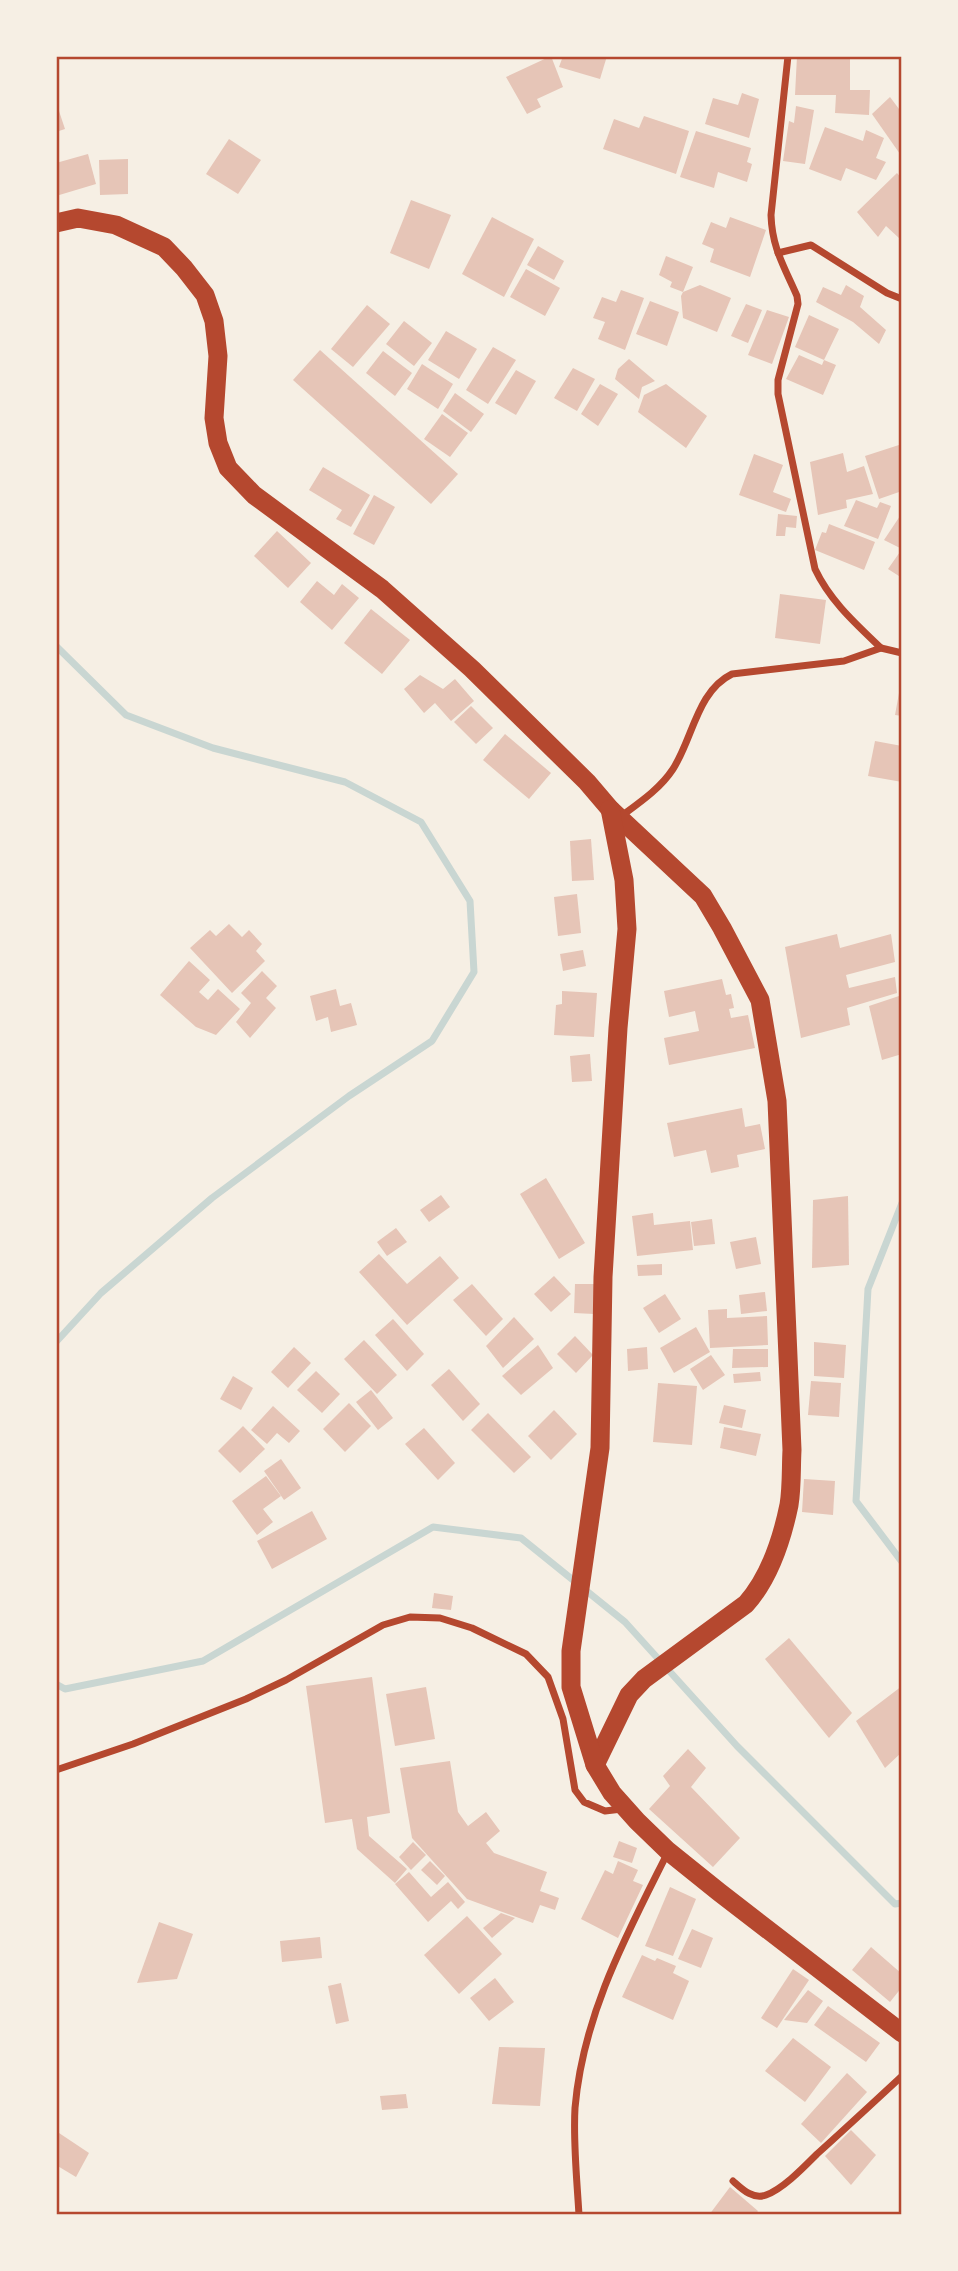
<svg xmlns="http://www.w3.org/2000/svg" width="958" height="2271" viewBox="0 0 958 2271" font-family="'Fira Sans Condensed',sans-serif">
  <rect width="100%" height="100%" fill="#f6efe4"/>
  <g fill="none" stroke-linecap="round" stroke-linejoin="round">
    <!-- stream -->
    <g stroke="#c9d6d2" stroke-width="7">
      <path d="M56,646L126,715L213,748L345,782L421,822L470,901L474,972L432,1041L349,1096L212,1198L101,1293L56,1342"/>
      <path d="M902,1203L868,1289L856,1501L902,1562"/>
      <path d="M56,1684L65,1689L203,1661L433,1527L521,1538L625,1622L737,1746L895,1904L902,1903"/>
    </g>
  </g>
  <!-- building -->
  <g fill="#e6c5b7">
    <path d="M551,56L563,87L537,99L541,107L527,114L506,77Z"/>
    <path d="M563,56H607L600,79L559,67Z"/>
    <path d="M797,56H850V90H870L869,115L835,113L836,95H795Z"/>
    <path d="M742,93L759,99L749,138L705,124L713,98L738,105Z"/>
    <path d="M890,97L902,113L900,154L872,114Z"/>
    <path d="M56,102L65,129L56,132Z"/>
    <path d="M796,106L814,110L805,164L783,161L789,121L794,123Z"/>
    <path d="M644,116L689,131L676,174L603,149L614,119L639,128Z"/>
    <path d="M825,127L863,141L866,130L884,138L876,158L886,162L876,180L846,168L841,181L809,169Z"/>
    <path d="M696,131L751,148L747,162L752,164L747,182L718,172L714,188L680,177Z"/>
    <path d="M229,139L261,160L238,194L206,174Z"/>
    <path d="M88,154L96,184L56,196V163Z"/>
    <path d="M128,159V194L100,195L99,160Z"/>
    <path d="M897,173L902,179V234L899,238L886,226L878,237L857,212Z"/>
    <path d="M411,200L451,215L429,269L390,253Z"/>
    <path d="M492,217L534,239L504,297L462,274Z"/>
    <path d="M730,217L766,230L750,277L710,262L714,249L702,244L711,222L726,228Z"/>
    <path d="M538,246L564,261L554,280L527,265Z"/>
    <path d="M666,256L693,267L683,292L670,287L672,282L659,275Z"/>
    <path d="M526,269L560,288L545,316L510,297Z"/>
    <path d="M700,285L731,298L717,332L683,318L681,296L683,292Z"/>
    <path d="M846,285L864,296L860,307L886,330L879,344L853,322L816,302L823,287L841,295Z"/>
    <path d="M621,290L644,298L625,350L598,339L605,322L593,318L602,297L616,302Z"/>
    <path d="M650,301L679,312L667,346L636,334Z"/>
    <path d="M746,304L762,310L748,343L731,336Z"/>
    <path d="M367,305L390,324L353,367L331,349Z"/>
    <path d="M767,310L789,317L772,364L748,355Z"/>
    <path d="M809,315L839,329L824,360L836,365L823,395L786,379L799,355L822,365L824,360L795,347Z"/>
    <path d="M404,321L432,343L414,366L386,344Z"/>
    <path d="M446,331L477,349L459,379L428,360Z"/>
    <path d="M493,347L516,360L488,404L466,390Z"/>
    <path d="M320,350L458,474L431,504L293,380Z"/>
    <path d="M383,351L412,373L395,396L366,373Z"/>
    <path d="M629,359L655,381L642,387L639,399L615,379L618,369Z"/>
    <path d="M422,364L453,384L438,409L407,389Z"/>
    <path d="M573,368L595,379L577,411L554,398Z"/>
    <path d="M516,370L536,381L516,415L495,403Z"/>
    <path d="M600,384L618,394L598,426L581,414Z"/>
    <path d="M666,384L707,416L686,448L638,412L644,395Z"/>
    <path d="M455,393L484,414L471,432L443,411Z"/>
    <path d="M442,414L468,433L450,457L424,439Z"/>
    <path d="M902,444V491L879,499L865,456Z"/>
    <path d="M843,453L847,472L864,466L873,494L846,500L847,508L818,515L810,462Z"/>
    <path d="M754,454L783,465L773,492L791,499L786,512L739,495Z"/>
    <path d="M323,467L370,495L351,527L336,519L342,510L309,490Z"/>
    <path d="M374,495L395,507L374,545L353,534Z"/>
    <path d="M856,500L877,508L880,502L891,506L878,539L844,526Z"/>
    <path d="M902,513V578L888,569L902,549L884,540Z"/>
    <path d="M778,514L797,516L796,528L786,527L785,536H776Z"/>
    <path d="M829,524L875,542L864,570L815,550L822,532L826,533Z"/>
    <path d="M277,531L311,563L288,588L254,556Z"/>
    <path d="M317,581L334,595L342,584L359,598L332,630L300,602Z"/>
    <path d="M780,594L826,600L820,644L775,638Z"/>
    <path d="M371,609L410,640L382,674L344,643Z"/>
    <path d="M420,675L443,689L455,679L474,701L451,721L435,703L424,713L404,689Z"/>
    <path d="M901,682H902V716L895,715Z"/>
    <path d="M471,706L493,728L476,744L454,722Z"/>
    <path d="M505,734L551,773L529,799L483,760Z"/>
    <path d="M875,741L902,746V782L868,776Z"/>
    <path d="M591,839L594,880L572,881L570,841Z"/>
    <path d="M577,894L581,933L558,936L554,897Z"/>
    <path d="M229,924L242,937L249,930L262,944L256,951L265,961L232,993L190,948L210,930L216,936Z"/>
    <path d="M837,934L840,948L891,934L895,962L846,975L849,988L895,977L897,993L847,1008L850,1025L801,1038L785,947Z"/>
    <path d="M583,950L586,966L563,971L560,954Z"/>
    <path d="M189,961L210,980L199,992L208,1000L218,989L240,1009L216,1035L196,1027L160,995Z"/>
    <path d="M262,971L277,986L266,998L276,1008L250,1038L236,1022L251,1003L241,993Z"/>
    <path d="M722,979L726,995L731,994L734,1008L729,1009L731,1018L748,1015L755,1048L669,1065L664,1038L699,1031L695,1011L669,1017L664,991Z"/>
    <path d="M336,989L340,1006L351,1003L357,1025L331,1032L328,1017L316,1021L310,996Z"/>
    <path d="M562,991L597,993L594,1037L554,1035L556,1005L562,1004Z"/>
    <path d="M902,995V1054L882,1060L869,1006Z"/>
    <path d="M590,1054L592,1081L572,1082L570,1056Z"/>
    <path d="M742,1108L745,1127L760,1124L765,1149L737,1155L739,1167L711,1173L706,1150L674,1157L667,1123Z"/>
    <path d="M546,1178L585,1243L559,1259L520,1194Z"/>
    <path d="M441,1195L450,1207L429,1222L420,1210Z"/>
    <path d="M848,1196L849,1265L812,1268L813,1200Z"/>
    <path d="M653,1213L654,1225L690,1221L693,1250L637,1256L632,1216Z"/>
    <path d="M712,1219L715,1244L694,1246L691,1222Z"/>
    <path d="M396,1228L407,1242L387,1256L377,1242Z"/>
    <path d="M756,1237L761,1264L736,1269L730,1242Z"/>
    <path d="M379,1254L407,1284L440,1256L459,1278L407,1325L359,1272Z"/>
    <path d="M662,1264V1275L638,1276L637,1265Z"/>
    <path d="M554,1276L571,1294L551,1312L534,1294Z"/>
    <path d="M472,1284L503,1319L486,1336L453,1300Z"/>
    <path d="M575,1284H596L594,1314L574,1313Z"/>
    <path d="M765,1292L767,1311L741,1314L739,1295Z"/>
    <path d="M665,1294L681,1319L659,1333L643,1308Z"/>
    <path d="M727,1309V1318L767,1316L768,1345L710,1348L708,1310Z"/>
    <path d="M514,1317L534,1339L503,1368L486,1346Z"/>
    <path d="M393,1319L424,1354L407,1371L375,1335Z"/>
    <path d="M696,1327L710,1352L674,1373L660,1348Z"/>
    <path d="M575,1336L593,1355L576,1373L557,1354Z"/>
    <path d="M364,1340L397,1375L377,1394L344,1359Z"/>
    <path d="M814,1342L846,1345L844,1378L814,1376Z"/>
    <path d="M538,1345L553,1368L521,1395L502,1376Z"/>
    <path d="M294,1347L311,1363L288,1388L271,1372Z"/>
    <path d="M647,1347L648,1369L628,1371L627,1349Z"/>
    <path d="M733,1349H768V1367L732,1368Z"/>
    <path d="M711,1355L725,1375L703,1390L690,1369Z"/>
    <path d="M449,1369L480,1404L463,1421L431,1385Z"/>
    <path d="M316,1371L340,1394L322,1413L297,1390Z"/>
    <path d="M760,1372L761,1381L734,1383L733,1374Z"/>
    <path d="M233,1376L253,1388L241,1410L220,1399Z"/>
    <path d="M811,1381L841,1383L839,1417L808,1415Z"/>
    <path d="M658,1383L697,1386L692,1445L653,1442Z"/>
    <path d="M371,1390L393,1418L378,1430L356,1402Z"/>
    <path d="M349,1403L371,1426L345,1452L323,1429Z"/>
    <path d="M724,1405L746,1410L742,1428L719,1423Z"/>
    <path d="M273,1406L300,1431L289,1443L277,1433L267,1444L251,1430Z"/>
    <path d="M554,1410L577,1434L551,1460L528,1436Z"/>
    <path d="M488,1413L531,1457L514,1473L471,1430Z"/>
    <path d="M243,1426L265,1449L240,1473L218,1451Z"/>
    <path d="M724,1427L761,1434L756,1456L720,1448Z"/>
    <path d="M424,1428L455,1463L438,1480L405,1444Z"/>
    <path d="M281,1459L301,1488L284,1500L264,1471Z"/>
    <path d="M266,1476L281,1496L263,1509L273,1522L257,1535L232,1501Z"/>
    <path d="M804,1479L835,1481L833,1515L802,1512Z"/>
    <path d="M312,1511L327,1539L272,1569L257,1541Z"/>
    <path d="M434,1593L453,1596L451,1610L432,1608Z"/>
    <path d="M789,1638L852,1713L829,1738L765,1659Z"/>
    <path d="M372,1677L390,1813L367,1817L369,1836L407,1869L395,1883L357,1849L352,1819L325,1823L306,1686Z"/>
    <path d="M902,1686V1752L885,1768L856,1721Z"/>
    <path d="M426,1687L435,1739L395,1746L386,1694Z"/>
    <path d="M688,1749L706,1768L691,1787L740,1838L713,1867L649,1809L670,1786L663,1776Z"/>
    <path d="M450,1761L458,1812L468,1826L486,1812L500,1831L486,1843L494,1853L547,1872L540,1891L559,1898L555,1910L540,1905L533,1923L467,1899L412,1838L400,1768Z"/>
    <path d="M619,1841L637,1848L632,1863L613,1857Z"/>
    <path d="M413,1842L426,1855L411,1870L399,1857Z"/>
    <path d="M430,1861L445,1876L437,1885L421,1870Z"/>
    <path d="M618,1861L638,1870L633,1881L643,1885L618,1938L581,1919L605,1870L613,1874Z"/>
    <path d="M409,1872L431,1897L448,1882L465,1902L458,1909L451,1901L428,1922L395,1884Z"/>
    <path d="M670,1887L696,1899L673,1956L645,1946Z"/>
    <path d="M501,1913L515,1918L492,1938L483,1928Z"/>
    <path d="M467,1916L502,1954L459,1994L424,1955Z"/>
    <path d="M159,1922L193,1934L177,1979L137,1983Z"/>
    <path d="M692,1929L713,1938L701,1968L678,1959Z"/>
    <path d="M320,1937L322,1958L282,1962L280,1941Z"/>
    <path d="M871,1947L902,1974V1987L890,2002L852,1970Z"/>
    <path d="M642,1955L655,1961L657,1958L676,1966L673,1973L689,1981L673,2020L622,1997Z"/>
    <path d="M793,1969L809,1980L777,2028L761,2018Z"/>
    <path d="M495,1978L514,2002L489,2021L470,1998Z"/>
    <path d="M341,1983L349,2021L336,2024L328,1986Z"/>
    <path d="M808,1990L823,2001L807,2023L784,2020Z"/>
    <path d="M828,2006L880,2043L866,2062L814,2025Z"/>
    <path d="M793,2038L831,2067L805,2102L765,2071Z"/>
    <path d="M499,2047L545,2048L540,2106L492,2104Z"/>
    <path d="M847,2073L867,2092L821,2143L801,2124Z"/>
    <path d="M406,2094L408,2108L382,2110L380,2096Z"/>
    <path d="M851,2130L876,2155L851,2185L825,2156Z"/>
    <path d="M56,2131L89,2153L76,2177L56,2165Z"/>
    <path d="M730,2187L758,2211L755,2215H709Z"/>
  </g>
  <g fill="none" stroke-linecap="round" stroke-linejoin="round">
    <!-- minor -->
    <g stroke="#b5482f" stroke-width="7">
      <path d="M778,253L811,245L887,293L902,299"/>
      <path d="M881,648L902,653"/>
      <path d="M620,817C639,803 660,789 673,769C693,738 697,691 732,674L844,661L881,648C856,624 830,601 815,569L778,394V380L798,304L797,296C784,266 772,248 771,215L788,56"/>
      <path d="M56,1770L133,1744L246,1699L286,1680L383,1625L410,1617L440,1618L472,1628L526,1654L548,1677L563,1719L575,1790L584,1802L605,1811L622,1809"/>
      <path d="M733,2181C742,2189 753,2200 766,2195C783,2189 804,2167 817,2154C846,2128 874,2102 902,2076"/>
      <path d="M579,2215C577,2180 573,2143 575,2108C583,2014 627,1934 668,1852"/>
    </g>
    <!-- trunk -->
    <g stroke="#b5482f" stroke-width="19">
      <path d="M56,223L78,218L116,225L164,247L184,268L205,295L214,321L218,356L214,418L218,443L228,468L254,495L382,589L472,669L587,782L610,809L703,896L722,928L760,1000L777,1101L792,1450C791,1468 792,1487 789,1505C782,1539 770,1577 746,1604L644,1679L629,1695L595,1765"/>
      <path d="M610,809L624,880L627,929L618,1028L603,1277L600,1448L571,1651V1687L595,1765L612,1793L637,1821L668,1851L719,1892L902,2033"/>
    </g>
  </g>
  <!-- border -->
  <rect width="958" height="2271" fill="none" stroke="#f6efe4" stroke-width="116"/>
  <rect x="58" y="58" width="842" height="2155" fill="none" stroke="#b5482f" stroke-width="2.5"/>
</svg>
